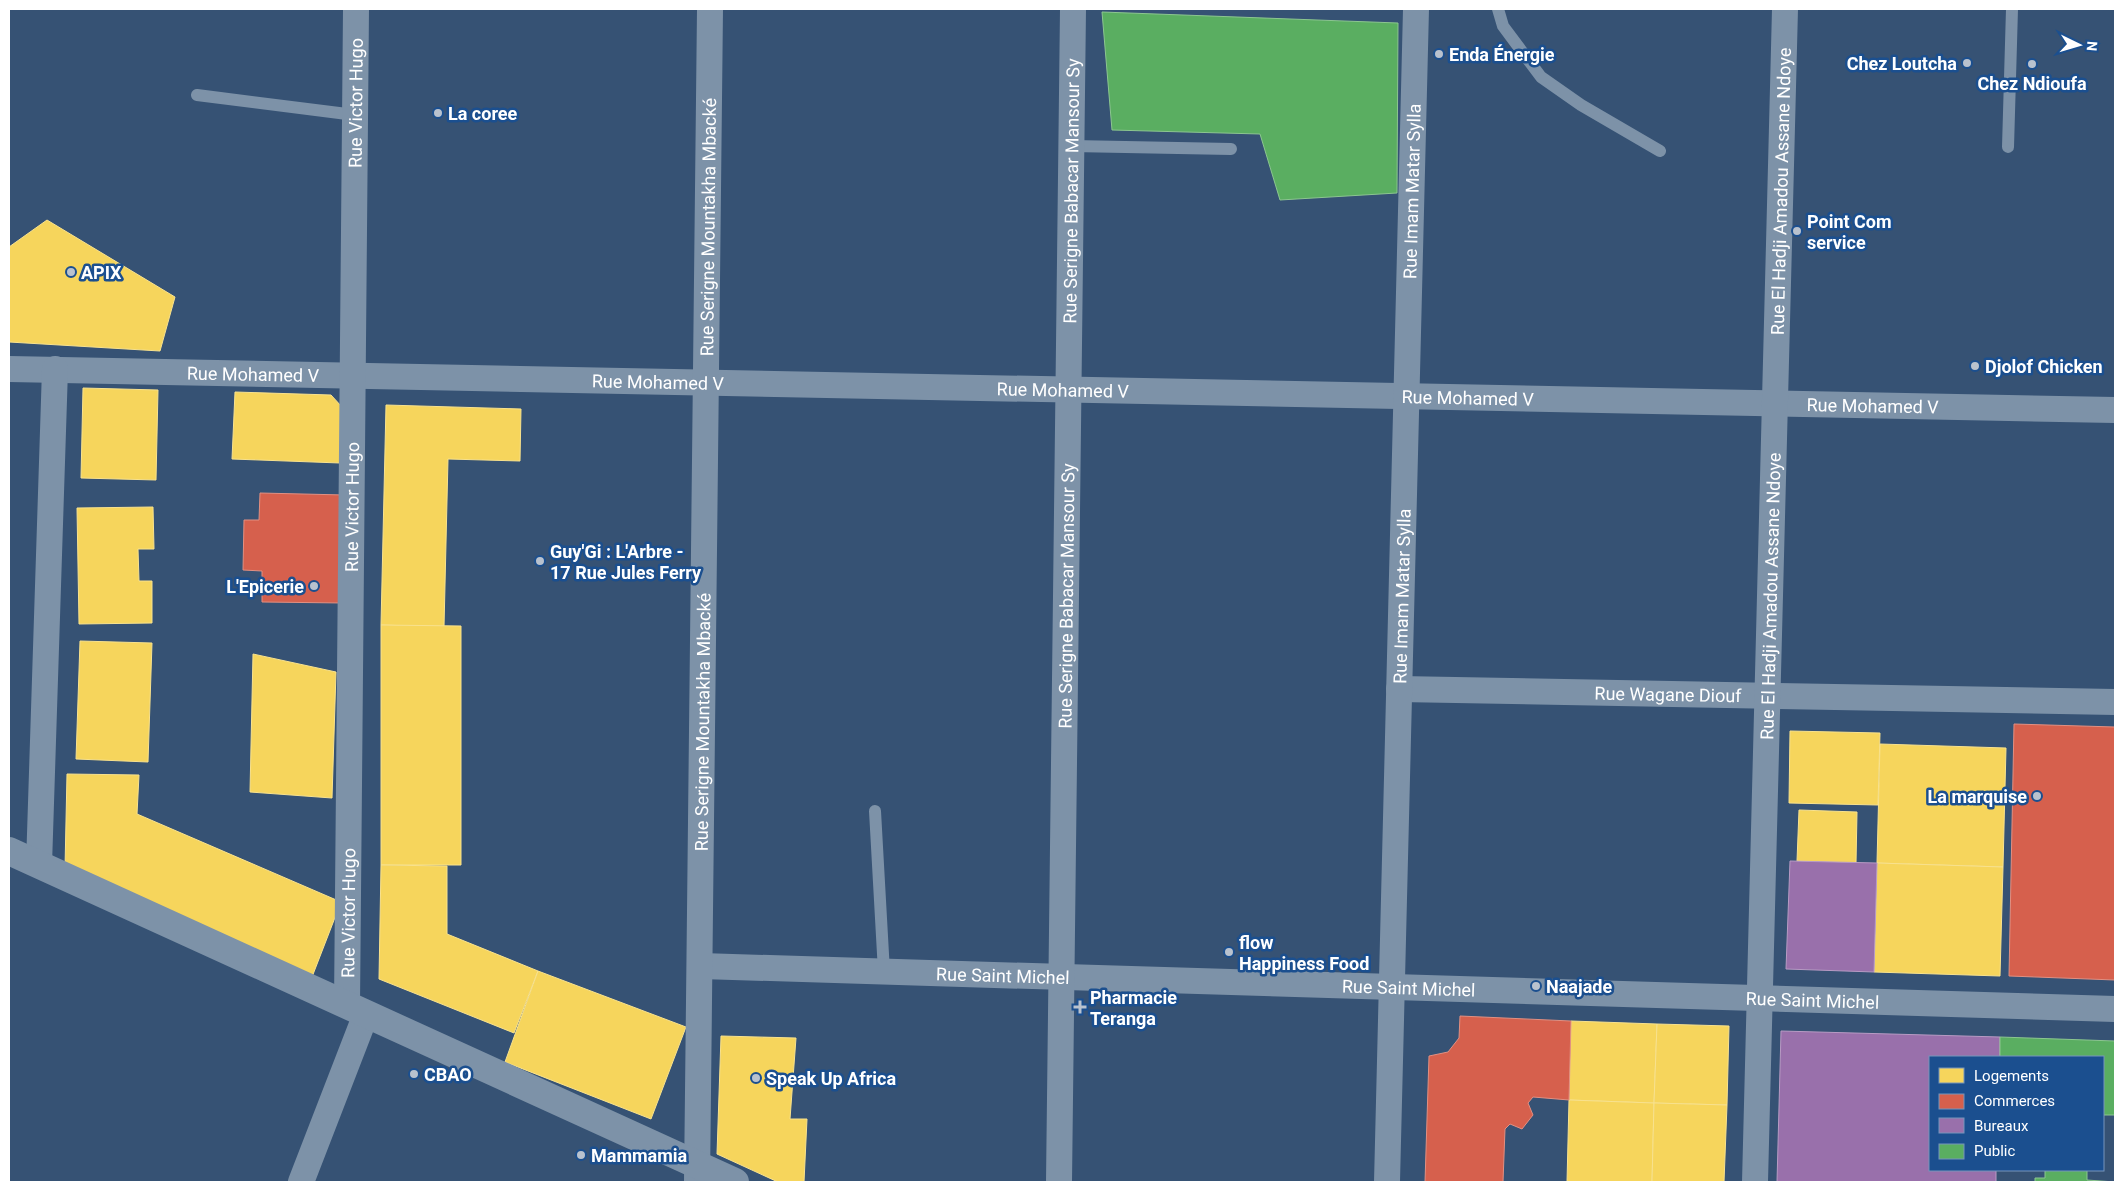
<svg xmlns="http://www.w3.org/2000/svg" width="2124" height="1191" viewBox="0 0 2124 1191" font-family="Roboto,sans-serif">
  <rect width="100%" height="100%" fill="#365274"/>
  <!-- homes -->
  <g fill="#f6d55c" stroke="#f9e28d">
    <path d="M47,220L175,297L160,351L9,342V247Z"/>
    <path d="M83,388L158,390L156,480L81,478Z"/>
    <path d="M235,392L331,395L342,407L340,463L232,459Z"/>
    <path d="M386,405L521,409L520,461L448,459L444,627L381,625Z"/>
    <path d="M153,507L154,549H138L139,581H152V623L79,624L77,508Z"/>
    <path d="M381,625L461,626V865H381Z"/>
    <path d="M80,641L152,643L148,762L76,759Z"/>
    <path d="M253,654L336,672L332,798L250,792Z"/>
    <path d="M1790,731L1880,733L1878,805L1789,803Z"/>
    <path d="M1880,744L2006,748L2003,867L1877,863Z"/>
    <path d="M67,774L139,775L137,814L341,902L312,977L65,868Z"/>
    <path d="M1799,810L1857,812L1856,863L1797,861Z"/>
    <path d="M1877,863L2003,867L2000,976L1874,972Z"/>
    <path d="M381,865L447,866V934L538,971L514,1033L379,979Z"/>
    <path d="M538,971L686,1027L651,1119L505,1062Z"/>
    <path d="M1571,1021L1657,1024L1654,1103L1569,1100Z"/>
    <path d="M1657,1024L1729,1026L1727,1105L1654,1103Z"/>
    <path d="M721,1036L796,1038L790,1119H807L804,1182H778L717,1154Z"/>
    <path d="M1569,1100L1654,1103L1652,1182H1567Z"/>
    <path d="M1654,1103L1727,1105L1724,1182H1652Z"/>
  </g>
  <!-- shops -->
  <g fill="#d6604d" stroke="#e29082">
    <path d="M260,493L345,495L343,603L262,602V571L243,570L244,520H259Z"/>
    <path d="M2014,724L2115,727V980L2009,976Z"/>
    <path d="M1460,1016L1571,1021L1569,1100L1533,1097L1528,1103L1533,1115L1522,1129L1510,1124L1505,1129L1503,1182H1425L1429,1056L1448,1052L1459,1038Z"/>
  </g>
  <!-- offices -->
  <g fill="#9970ab" stroke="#b89bc4">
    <path d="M1790,861L1877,863L1874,972L1786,969Z"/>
    <path d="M1781,1031L2000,1037V1057H1930V1170H1996V1182H1777Z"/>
  </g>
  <!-- public -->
  <g fill="#5aae61" stroke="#8cc690">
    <path d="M1102,12L1398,23L1397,193L1280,200L1260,134L1112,130Z"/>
    <path d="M2000,1037L2115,1041V1115H2103V1057H2000Z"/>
    <path d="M2045,1170H2087V1180L2115,1182H2035V1178H2045Z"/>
  </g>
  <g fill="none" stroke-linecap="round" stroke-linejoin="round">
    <!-- service -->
    <g stroke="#7d92a8" stroke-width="12">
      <path d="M1498,9L1503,26L1541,77L1581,105L1660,151"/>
      <path d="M197,95L355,115"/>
      <path d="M1072,146L1231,149"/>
      <path d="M2008,147L2012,9"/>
      <path d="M875,811L884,972"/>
    </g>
    <!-- minor -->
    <g stroke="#7d92a8" stroke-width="26">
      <path id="s1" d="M9,369L2115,410"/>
      <path id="s2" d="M1399,689L2115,702"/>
      <path d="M39,865L55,369"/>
      <path id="s3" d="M701,966L2115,1009"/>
      <path id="s4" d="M347,1005L356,9"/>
      <path d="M301,1182L366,1014"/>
      <path id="s5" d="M697,1182L710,9"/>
      <path id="s6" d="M1059,1182L1073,9"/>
      <path id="s7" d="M1387,1182L1416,9"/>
      <path id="s8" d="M1755,1182L1785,9"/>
    </g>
    <!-- tertiary -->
    <path stroke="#7d92a8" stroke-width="28" d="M9,851L735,1182"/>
  </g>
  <!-- markers -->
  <g fill="#b9c2ce" stroke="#1b4f8f" stroke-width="2">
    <circle cx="1439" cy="54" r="5"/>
    <circle cx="1967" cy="63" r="5"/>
    <circle cx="2032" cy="64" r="5"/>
    <circle cx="438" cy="113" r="5"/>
    <circle cx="1797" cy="231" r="5"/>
    <circle cx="71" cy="272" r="5"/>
    <circle cx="1975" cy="366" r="5"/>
    <circle cx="540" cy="561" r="5"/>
    <circle cx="314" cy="586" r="5"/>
    <circle cx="2037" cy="796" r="5"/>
    <circle cx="1229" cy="952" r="5"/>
    <circle cx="1536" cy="986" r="5"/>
    <path d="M1077.5 999.5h5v5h5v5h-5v5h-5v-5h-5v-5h5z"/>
    <circle cx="414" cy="1074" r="5"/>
    <circle cx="756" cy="1078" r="5"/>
    <circle cx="581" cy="1155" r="5"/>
  </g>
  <g text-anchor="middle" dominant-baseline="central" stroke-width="5" stroke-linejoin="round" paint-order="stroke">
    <!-- poi labels -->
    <g font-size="18" font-weight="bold" fill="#fff" stroke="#1b4f8f" text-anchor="start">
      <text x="1449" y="54">Enda Énergie</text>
      <text x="1957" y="63" text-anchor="end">Chez Loutcha</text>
      <text x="2032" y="83" text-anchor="middle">Chez Ndioufa</text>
      <text x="448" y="113">La coree</text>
      <text x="1807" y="221">Point Com<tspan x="1807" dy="21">service</tspan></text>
      <text x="81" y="272">APIX</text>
      <text x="1985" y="366">Djolof Chicken</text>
      <text x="550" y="551">Guy'Gi : L'Arbre -<tspan x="550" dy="21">17 Rue Jules Ferry</tspan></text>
      <text x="304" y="586" text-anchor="end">L'Epicerie</text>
      <text x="2027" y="796" text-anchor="end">La marquise</text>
      <text x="1239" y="942">flow<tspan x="1239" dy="21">Happiness Food</tspan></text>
      <text x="1546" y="986">Naajade</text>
      <text x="1090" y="997">Pharmacie<tspan x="1090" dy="21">Teranga</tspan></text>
      <text x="424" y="1074">CBAO</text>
      <text x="766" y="1078">Speak Up Africa</text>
      <text x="591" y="1155">Mammamia</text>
    </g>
    <!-- street labels -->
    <g font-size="18" fill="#fff" stroke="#1b4f8f">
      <text stroke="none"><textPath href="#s4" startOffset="902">Rue Victor Hugo</textPath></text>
      <text stroke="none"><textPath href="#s6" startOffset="991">Rue Serigne Babacar Mansour Sy</textPath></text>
      <text stroke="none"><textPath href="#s7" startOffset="991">Rue Imam Matar Sylla</textPath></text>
      <text stroke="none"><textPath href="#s8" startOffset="991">Rue El Hadji Amadou Assane Ndoye</textPath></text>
      <text stroke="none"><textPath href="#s5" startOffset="955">Rue Serigne Mountakha Mbacké</textPath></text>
      <text stroke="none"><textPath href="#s1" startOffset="244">Rue Mohamed V</textPath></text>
      <text stroke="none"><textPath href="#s1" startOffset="649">Rue Mohamed V</textPath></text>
      <text stroke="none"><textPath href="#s1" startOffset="1054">Rue Mohamed V</textPath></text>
      <text stroke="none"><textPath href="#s1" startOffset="1459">Rue Mohamed V</textPath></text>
      <text stroke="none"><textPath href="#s1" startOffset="1864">Rue Mohamed V</textPath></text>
      <text stroke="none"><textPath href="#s4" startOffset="498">Rue Victor Hugo</textPath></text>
      <text stroke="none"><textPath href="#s8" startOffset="586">Rue El Hadji Amadou Assane Ndoye</textPath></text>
      <text stroke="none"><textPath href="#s6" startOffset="586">Rue Serigne Babacar Mansour Sy</textPath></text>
      <text stroke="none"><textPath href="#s7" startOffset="586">Rue Imam Matar Sylla</textPath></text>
      <text stroke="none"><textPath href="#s2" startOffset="269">Rue Wagane Diouf</textPath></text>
      <text stroke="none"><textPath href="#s5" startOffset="460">Rue Serigne Mountakha Mbacké</textPath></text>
      <text stroke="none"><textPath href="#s4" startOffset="92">Rue Victor Hugo</textPath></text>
      <text stroke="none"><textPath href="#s3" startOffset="302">Rue Saint Michel</textPath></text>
      <text stroke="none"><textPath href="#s3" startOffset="708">Rue Saint Michel</textPath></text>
      <text stroke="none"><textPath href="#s3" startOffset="1112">Rue Saint Michel</textPath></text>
    </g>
  </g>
  <!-- border -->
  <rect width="2124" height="1191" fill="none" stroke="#ffffff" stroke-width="20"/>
  <!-- legend -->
  <rect x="1929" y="1056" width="175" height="115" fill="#1b4f8f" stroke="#7695bc"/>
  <rect x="1939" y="1068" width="25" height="15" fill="#f6d55c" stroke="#7695bc"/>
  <text x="1974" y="1081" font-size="15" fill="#ffffff">Logements</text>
  <rect x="1939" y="1094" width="25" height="15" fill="#d6604d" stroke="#7695bc"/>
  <text x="1974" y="1106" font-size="15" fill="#ffffff">Commerces</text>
  <rect x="1939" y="1118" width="25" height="15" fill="#9970ab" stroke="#7695bc"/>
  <text x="1974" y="1131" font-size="15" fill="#ffffff">Bureaux</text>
  <rect x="1939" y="1144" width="25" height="15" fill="#5aae61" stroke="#7695bc"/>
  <text x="1974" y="1156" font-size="15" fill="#ffffff">Public</text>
  <!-- north arrow -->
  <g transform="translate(2079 45) rotate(95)" stroke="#1b4f8f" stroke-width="4" paint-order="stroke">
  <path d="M0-4L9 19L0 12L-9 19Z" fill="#ffffff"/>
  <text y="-8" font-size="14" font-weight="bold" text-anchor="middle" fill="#ffffff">N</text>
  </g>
</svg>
